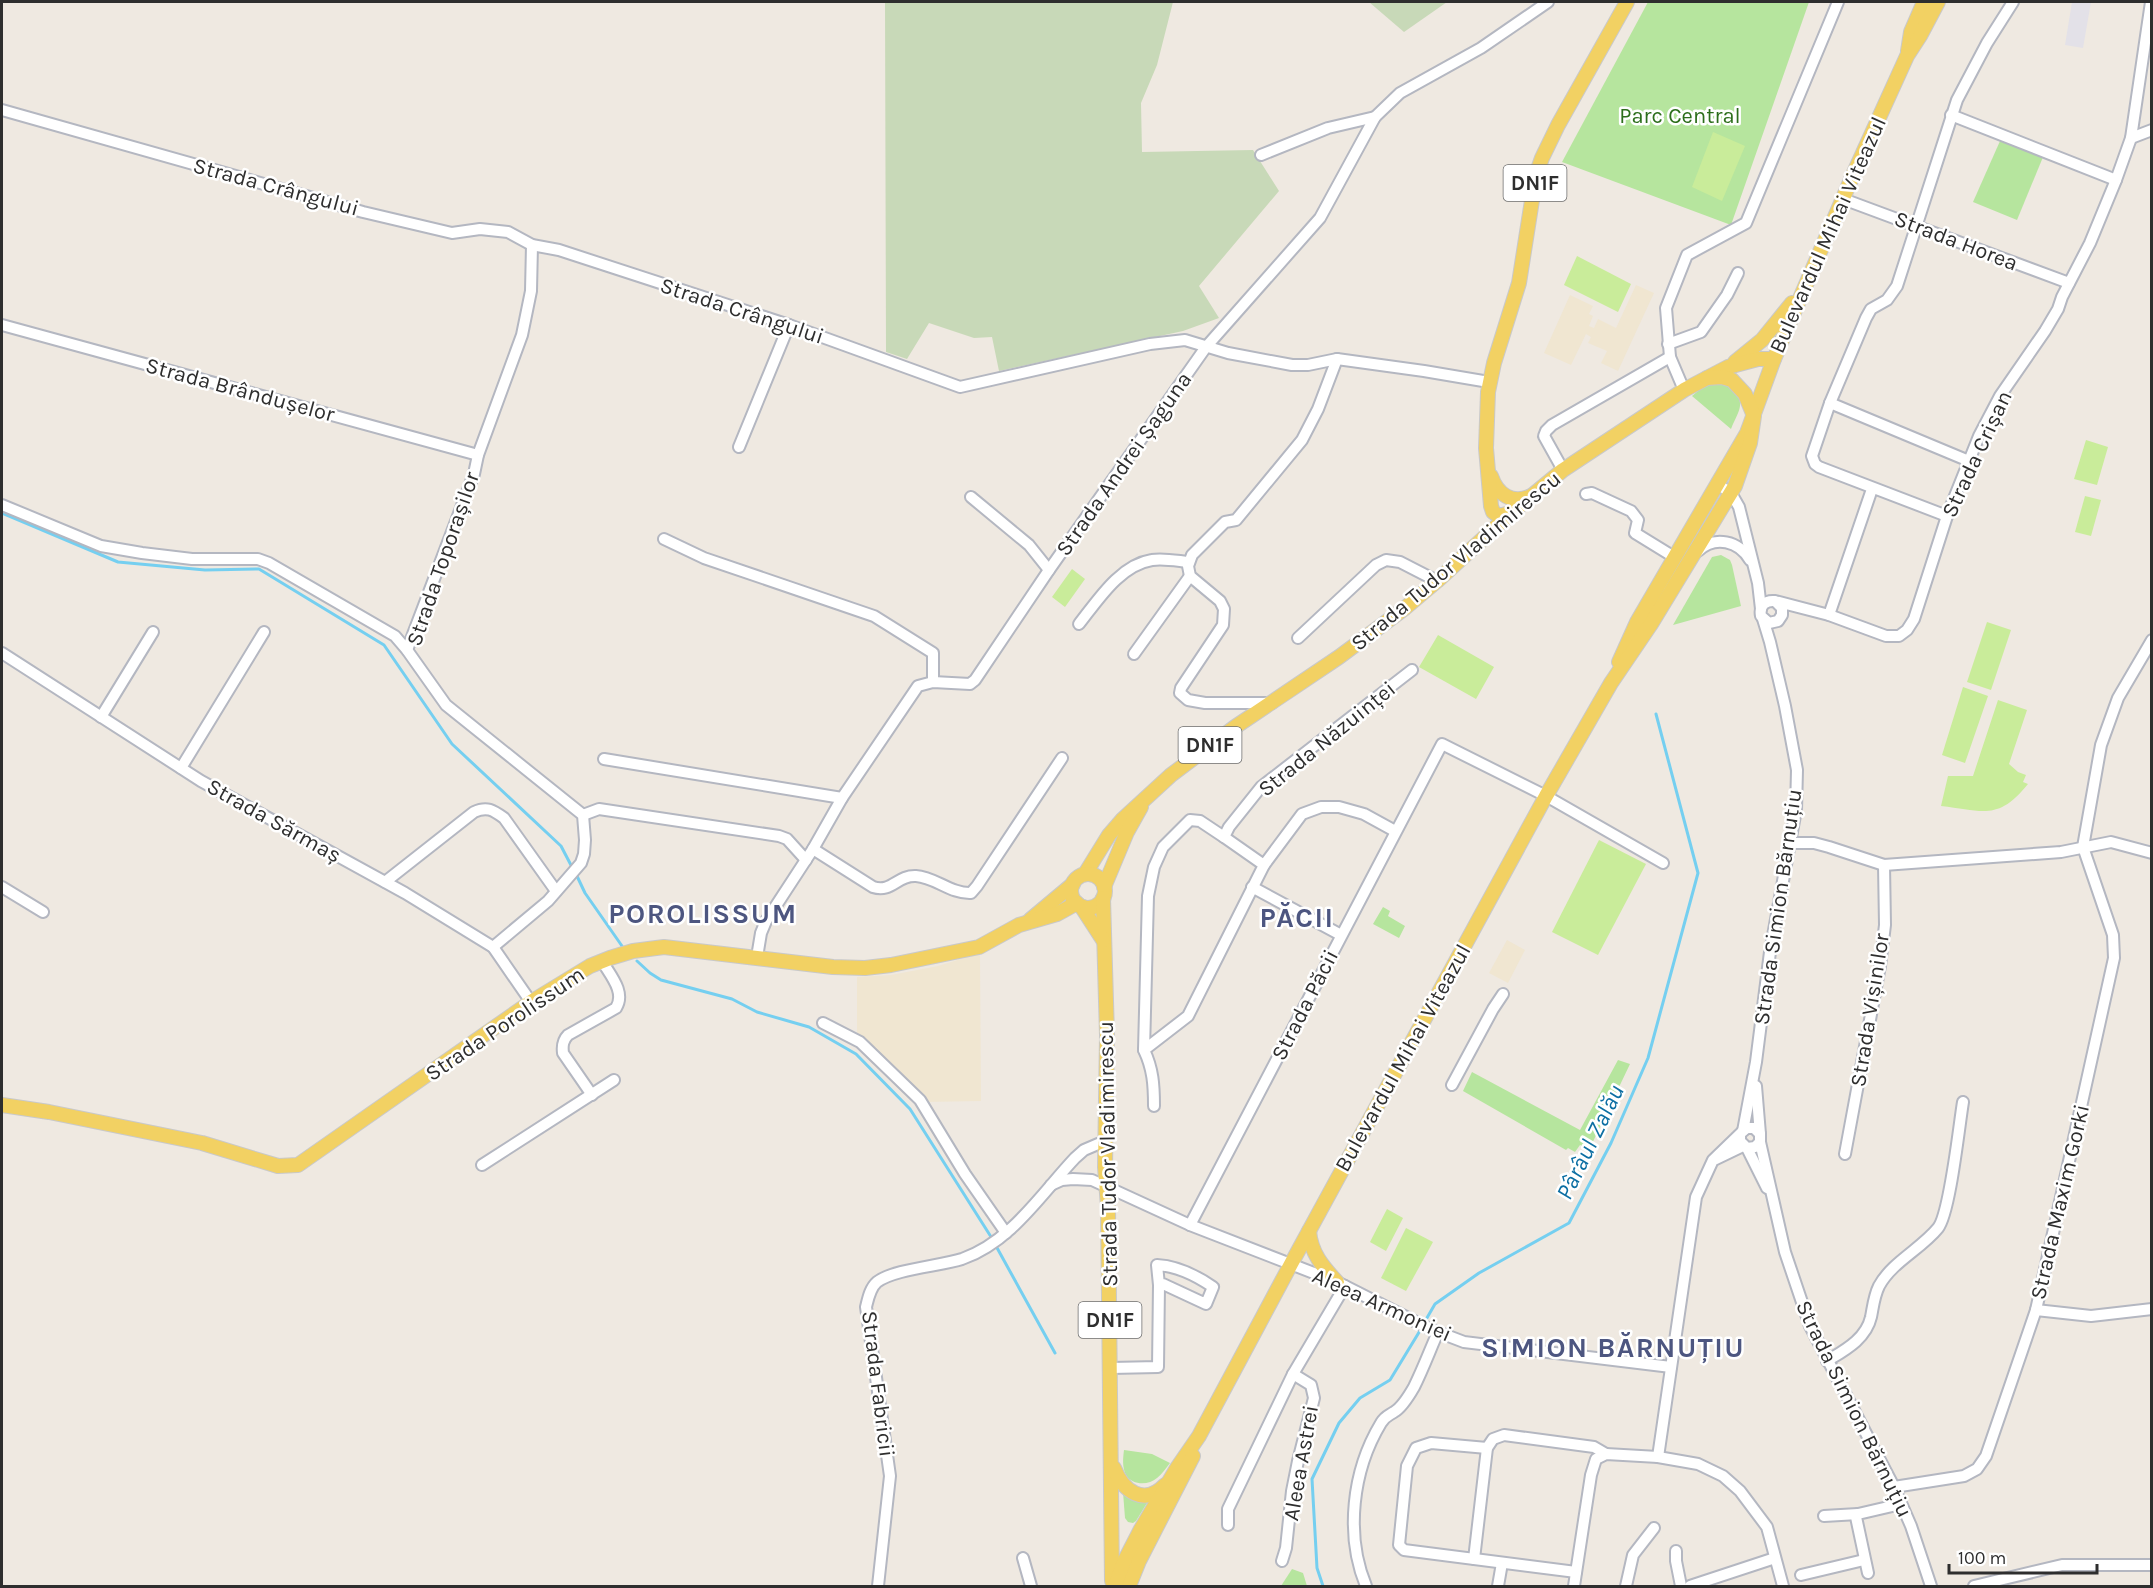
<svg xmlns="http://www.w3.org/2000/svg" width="2153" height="1588" viewBox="0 0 2153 1588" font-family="Karla,sans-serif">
  <rect width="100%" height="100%" fill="#efe9e1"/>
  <!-- industrial -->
  <path fill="#e3e1e8" d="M2072,2H2091L2083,48L2065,45Z"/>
  <!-- education -->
  <g fill="#f0e6d1">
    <path d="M1636,285L1654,293L1618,371L1601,363L1607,351L1588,343L1591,337L1586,334L1571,365L1544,353L1570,295L1593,306L1589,314L1593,316L1589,326L1594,328L1598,319L1616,328Z"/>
    <path d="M1507,940L1525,950L1508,983L1489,973Z"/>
    <path d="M980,953L981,1101L923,1102L857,1043V977L891,975L938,966Z"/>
  </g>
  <!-- green -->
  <g fill="#b6e59e">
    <path d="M1648,2H1809L1731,225L1562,162Z"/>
    <path d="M2000,141L2043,157L2017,220L1973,202Z"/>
    <path d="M1719,380L1733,385C1745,407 1740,407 1731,429L1692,396L1704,386Z"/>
    <path d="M1721,555L1730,560L1732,565L1741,606L1673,625L1712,557Z"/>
    <path d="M1383,907L1390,911L1388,916L1405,926L1399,938L1373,924Z"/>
    <path d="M1618,1060L1630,1064L1589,1150L1580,1145L1575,1152L1568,1148L1566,1150L1463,1091L1472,1072L1580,1130Z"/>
    <path d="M1124,1450L1152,1454L1170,1463C1166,1468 1162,1474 1157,1478C1148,1486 1132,1485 1126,1475C1122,1467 1123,1458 1124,1450Z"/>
    <path d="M1123,1492L1150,1498L1136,1521L1133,1523L1128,1522L1125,1518Z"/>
    <path d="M1292,1569L1303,1573L1307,1586H1281Z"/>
  </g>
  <!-- cemetery -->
  <g fill="#c8d9b8">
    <path d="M885,2H1173L1157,65L1141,103L1142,152L1253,150L1279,191L1199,286L1219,318L1183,331L999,371L992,337L974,338L929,323L907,359L886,352Z"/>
    <path d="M1369,2H1447L1404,32Z"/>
  </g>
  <!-- pitch -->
  <g fill="#c9ec9a">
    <path d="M1713,132L1745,146L1722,201L1692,187Z"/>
    <path d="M1577,256L1631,284L1618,312L1564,285Z"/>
    <path d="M2086,440L2108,447L2097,485L2074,479Z"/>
    <path d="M2085,496L2101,500L2091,536L2075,532Z"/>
    <path d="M1072,569L1085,579L1065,607L1052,597Z"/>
    <path d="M1987,622L2011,630L1991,690L1967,682Z"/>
    <path d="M1438,635L1494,667L1476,699L1419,667Z"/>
    <path d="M1963,687L1988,696L1965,763L1942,755Z"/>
    <path d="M1998,700L2027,710L2009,764L2018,772L2026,775L2023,782L2028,784C1998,821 1984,811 1941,806L1948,776H1973Z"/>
    <path d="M1599,840L1646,864L1598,955L1552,932Z"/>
    <path d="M1387,1209L1403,1218L1386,1251L1370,1242Z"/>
    <path d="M1406,1228L1433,1242L1406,1291L1381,1278Z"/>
  </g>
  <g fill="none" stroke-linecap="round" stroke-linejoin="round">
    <!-- stream -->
    <g stroke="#75cff0" stroke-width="3">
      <path d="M2,513L118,562L205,570L259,569L384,645L452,744L561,846L573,869"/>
      <path d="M576,874L585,893L622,946"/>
      <path d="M637,961L650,973L661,980L732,999L757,1012L809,1027L856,1054L910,1109L993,1240"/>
      <path d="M996,1246L1055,1353"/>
      <path d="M1424,1323L1435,1304L1479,1273L1569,1223L1611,1143L1648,1058L1698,873L1656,714"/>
      <path d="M1323,1586L1317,1568L1312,1479L1339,1423L1360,1398L1390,1380L1421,1329"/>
    </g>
    <!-- minor casing -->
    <g stroke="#b4b7c1" stroke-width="14">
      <g id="minor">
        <path d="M2,110L363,212L452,233L480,229L508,232L532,245L559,250L789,325L960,387L1150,344L1185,340L1228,353L1292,365H1308L1337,359L1424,371L1489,382"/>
        <path d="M1951,115L2116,180"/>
        <path d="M2131,138L2152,130"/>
        <path d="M1261,155L1328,128L1375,117"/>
        <path d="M1843,199L2069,283"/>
        <path d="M2,325L478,455"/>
        <path d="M1668,344L1701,332L1727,295L1738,273"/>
        <path d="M1684,390L1670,357L1666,308L1687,255L1746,223L1838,2"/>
        <path d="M1830,403L1969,461"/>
        <path d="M739,447L789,325"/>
        <path d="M1563,470L1544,436L1546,431L1552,425L1670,357"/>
        <path d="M1717,484L1731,493L1739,507L1758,583L1761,609"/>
        <path d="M1586,494L1592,493L1631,511L1638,520L1635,533L1674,557"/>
        <path d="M971,497L1029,545L1049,570"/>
        <path d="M2,505L101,546L142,553L192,559H258L269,563L395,636L407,650L446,705L583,815L585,840L584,854L581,863L548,901L493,947"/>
        <path d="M1947,516L1819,467L1815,464L1812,456L1830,403L1866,318L1871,309L1887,300L1897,286L1957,100L1987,43L2013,2"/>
        <path d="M664,539L704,558L874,616L933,653V682"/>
        <path d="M1698,551C1715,535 1739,541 1750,560"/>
        <path d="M1775,601L1782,608V615L1778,621L1769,623L1761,616C1759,606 1765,600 1775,601L1829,615L1886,636H1899L1907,630L1914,619L1947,516L1979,436L2000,396L2045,331L2058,309L2062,297L2090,243L2116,180L2131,138L2151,2"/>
        <path d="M1829,615L1872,489"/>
        <path d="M1079,624C1098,600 1120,565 1152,560C1163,558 1178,561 1189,562"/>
        <path d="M1298,638L1376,565L1386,560L1400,562L1437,581"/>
        <path d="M407,650L474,474L478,455L522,335L531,291L532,245"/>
        <path d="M2,653L201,781L405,893L493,947L531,1002"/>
        <path d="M1134,654L1190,576"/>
        <path d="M1272,703H1205L1188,700L1180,693L1181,688L1223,625L1224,609L1220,601L1190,576L1188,566L1192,555L1225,522L1236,520L1302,440L1318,409L1337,359"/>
        <path d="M101,717L153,632"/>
        <path d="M604,759L842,798"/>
        <path d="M181,768L264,632"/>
        <path d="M583,815L599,809L779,836L787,839L806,860"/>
        <path d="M1791,843H1814L1829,847L1884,865L2061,852L2111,842L2152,853"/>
        <path d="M813,849L873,887C892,893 897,875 916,876C935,877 951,894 971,893L977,886L1062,758"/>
        <path d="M1264,865L1302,814L1321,807H1339L1364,814L1395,831"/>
        <path d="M385,882L474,812C487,806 493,810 504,818L556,891"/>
        <path d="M2,887L43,912"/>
        <path d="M1252,887L1341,935"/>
        <path d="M757,957L761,933L766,921L813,849L842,798L918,686L933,682L970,684L975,680L1049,570L1206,347L1320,218L1375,117L1400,93L1481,48L1548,2"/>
        <path d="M823,1023L860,1042L920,1100L965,1174L1006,1233"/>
        <path d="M1144,1050L1188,1016L1264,865L1224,837L1229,827L1261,787L1412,670"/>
        <path d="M1452,1085L1493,1009L1503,994"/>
        <path d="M1756,1086L1760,1134"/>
        <path d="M592,1095L563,1053C562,1045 563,1040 568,1035L616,1008C626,992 610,975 602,961"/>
        <path d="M1154,1106C1154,1085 1153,1069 1144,1050L1148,896L1154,867L1163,847L1190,820L1200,821L1224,837"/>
        <path d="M1743,1131L1756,1062L1770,952L1796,810L1797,770L1785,706L1770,642L1763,619"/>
        <path d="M1760,1142L1785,1252L1810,1326L1894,1487L1911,1526L1931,1586"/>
        <path d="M1747,1148L1767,1188"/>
        <path d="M1845,1154L1880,966L1885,925L1884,865"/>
        <path d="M1716,1159L1743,1146"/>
        <path d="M482,1165L614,1080"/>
        <path d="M1051,1185L1062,1180L1073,1179L1092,1180L1190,1225L1337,1282L1430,1329L1464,1342L1671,1367"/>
        <path d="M1190,1225L1442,744L1546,796L1663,863"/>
        <path d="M2036,1310L2091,1316L2152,1309"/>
        <path d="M1827,1361C1845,1350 1866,1339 1871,1317C1873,1307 1874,1296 1879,1286C1892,1262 1921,1249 1938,1228C1950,1213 1959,1126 1963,1102"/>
        <path d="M1111,1368L1158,1367L1159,1285L1163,1284L1206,1304L1213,1287C1197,1276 1177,1266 1157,1265L1159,1285"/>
        <path d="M1487,1448L1431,1443L1416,1448L1407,1466L1399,1545L1404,1550L1576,1572"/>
        <path d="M1658,1457L1696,1197L1713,1160L1743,1131L1747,1128H1754L1760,1134V1142L1755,1147L1747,1148L1740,1141V1134"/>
        <path d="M1894,1487L1964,1476L1977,1469L1986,1456L2036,1310L2114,958L2113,935L2083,847L2101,745L2118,698L2152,640"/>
        <path d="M1824,1516L1858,1514"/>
        <path d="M1228,1525V1509L1293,1374L1345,1286"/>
        <path d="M1676,1551V1561L1681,1586"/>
        <path d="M1023,1558L1031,1586"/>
        <path d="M1474,1559L1487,1448L1493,1439L1504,1435L1594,1447L1606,1454"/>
        <path d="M1282,1561L1286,1548L1292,1491L1298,1461L1314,1398L1311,1385L1293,1374"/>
        <path d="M1868,1573L1856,1517L1858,1514L1901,1504"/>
        <path d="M1801,1575L1864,1560"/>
        <path d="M878,1586L890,1476L866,1307C868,1299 870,1288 877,1282C894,1269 940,1266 962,1259C1011,1242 1041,1194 1075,1158L1084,1150L1105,1141"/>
        <path d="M1366,1586C1345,1535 1352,1471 1381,1423C1385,1416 1388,1416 1394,1412C1401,1408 1410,1394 1414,1387C1423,1369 1430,1350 1438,1332"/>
        <path d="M1498,1586L1502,1563"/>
        <path d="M1574,1586L1591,1475L1596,1459L1606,1454L1658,1457L1698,1464L1723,1476L1740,1491L1767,1527L1783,1586"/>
        <path d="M1626,1586L1633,1555L1654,1528"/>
        <path d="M1690,1586L1775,1558"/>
        <path d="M1974,1586L2062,1565H2152"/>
      </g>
    </g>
    <!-- major casing -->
    <g stroke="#c9c9c9" stroke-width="16">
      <g id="major">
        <path d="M1908,51L1911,32L1924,2"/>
        <path d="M1735,362L1762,340L1792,303"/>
        <path d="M1491,476C1497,494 1512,505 1531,496"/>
        <path d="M1510,513L1499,516L1493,512L1491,506L1486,448L1488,392L1494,363L1519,283L1536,175L1542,158L1558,125L1627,2"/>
        <path d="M1619,662L1637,622L1747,433L1774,359L1853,175L1907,56L1920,36L1938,2"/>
        <path d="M1085,874L1109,835L1122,820L1171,775L1235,727L1339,657L1405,608L1437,581L1511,513L1563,470L1684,390L1728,367L1758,359H1774"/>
        <circle cx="1088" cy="891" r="17"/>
        <path d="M1104,887L1127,832L1141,807"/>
        <path d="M1103,898L1107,1035L1105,1167L1108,1207L1112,1581"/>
        <path d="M1081,906L1103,940"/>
        <path d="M1030,920L1073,884"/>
        <path d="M2,1105L49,1112L202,1143L278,1166L298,1165L531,1002L590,966L610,958L633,951L664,947L833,967L865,968L891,965L979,947L1019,925L1057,914L1077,903"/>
        <path d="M1309,1231C1311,1253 1322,1266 1337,1282"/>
        <path d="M1114,1468C1123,1491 1144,1507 1165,1485"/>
        <path d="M1115,1586L1124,1562L1141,1529L1177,1468L1199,1436L1291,1264L1546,796L1611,683L1651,624L1735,486L1750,443L1754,416L1745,394L1732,380L1722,377L1707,378"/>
        <path d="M1129,1586L1139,1561L1193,1456"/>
      </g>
    </g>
    <!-- minor -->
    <use href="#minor" stroke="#fff" stroke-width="10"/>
    <!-- major -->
    <use href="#major" stroke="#f2d163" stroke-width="14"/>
  </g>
  <g text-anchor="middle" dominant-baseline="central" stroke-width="5" stroke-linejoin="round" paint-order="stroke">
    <!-- shield labels -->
    <g fill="#fff" stroke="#6d6d6d" stroke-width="1.5">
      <rect x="1503.5" y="165" width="63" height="36" rx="4.5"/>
      <rect x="1178.5" y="727" width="63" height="36" rx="4.5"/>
      <rect x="1078.5" y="1302" width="63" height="36" rx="4.5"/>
    </g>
    <g font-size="21" font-weight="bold" fill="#2e2e2e">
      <text x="1535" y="183">DN1F</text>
      <text x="1210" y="745">DN1F</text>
      <text x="1110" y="1320">DN1F</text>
    </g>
    <!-- park labels -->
    <g font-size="22" fill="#2c6e1b" stroke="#fff">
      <text x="1680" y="116">Parc Central</text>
    </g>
    <!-- street labels -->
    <g font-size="22" fill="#2e2e2e" stroke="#fff">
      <text transform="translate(276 187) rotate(15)">Strada Crângului</text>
      <text transform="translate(1828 235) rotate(-66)">Bulevardul Mihai Viteazul</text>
      <text transform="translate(1956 241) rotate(21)">Strada Horea</text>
      <text transform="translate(742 311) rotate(18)">Strada Crângului</text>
      <text transform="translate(240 390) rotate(15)">Strada Brândușelor</text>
      <text transform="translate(1977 454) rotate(-65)">Strada Crișan</text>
      <text transform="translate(1124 464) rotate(-55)">Strada Andrei Șaguna</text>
      <text transform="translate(443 559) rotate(-71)">Strada Toporașilor</text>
      <text transform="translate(1456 561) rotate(-40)">Strada Tudor Vladimirescu</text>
      <text transform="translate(1327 739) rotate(-39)">Strada Năzuinței</text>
      <text transform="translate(274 821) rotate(29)">Strada Sărmaș</text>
      <text transform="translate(1778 907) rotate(-82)">Strada Simion Bărnuțiu</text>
      <text transform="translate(1305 1005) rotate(-63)">Strada Păcii</text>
      <text transform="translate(1870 1010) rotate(-81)">Strada Vișinilor</text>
      <text transform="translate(505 1024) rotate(-34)">Strada Porolissum</text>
      <text transform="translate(1403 1058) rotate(-61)">Bulevardul Mihai Viteazul</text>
      <text transform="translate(1108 1154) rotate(-91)">Strada Tudor Vladimirescu</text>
      <text transform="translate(2060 1202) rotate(-77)">Strada Maxim Gorki</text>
      <text transform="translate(1382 1305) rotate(24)">Aleea Armoniei</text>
      <text transform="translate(878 1384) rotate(83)">Strada Fabricii</text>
      <text transform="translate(1854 1409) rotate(64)">Strada Simion Bărnuțiu</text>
      <text transform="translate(1301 1463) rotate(-80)">Aleea Astrei</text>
    </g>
    <!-- water labels -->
    <g font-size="24" font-style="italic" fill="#0d6fa3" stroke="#fff">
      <text transform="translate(1590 1142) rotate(-64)">Pârâul Zalău</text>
    </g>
    <!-- district labels -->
    <g font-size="28" font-weight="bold" letter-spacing="1.5" fill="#4d5680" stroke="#fff">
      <text x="703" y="913">POROLISSUM</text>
      <text x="1297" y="917">PĂCII</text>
      <text x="1613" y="1347">SIMION BĂRNUȚIU</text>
    </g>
  </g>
  <!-- border -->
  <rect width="2153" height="1588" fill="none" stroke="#2e2e2e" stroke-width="6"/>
  <!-- scale -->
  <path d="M1949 1564v9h148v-9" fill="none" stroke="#2e2e2e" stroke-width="3"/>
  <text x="1958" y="1564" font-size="18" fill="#2e2e2e" stroke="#ffffff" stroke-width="4.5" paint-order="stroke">100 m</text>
</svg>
